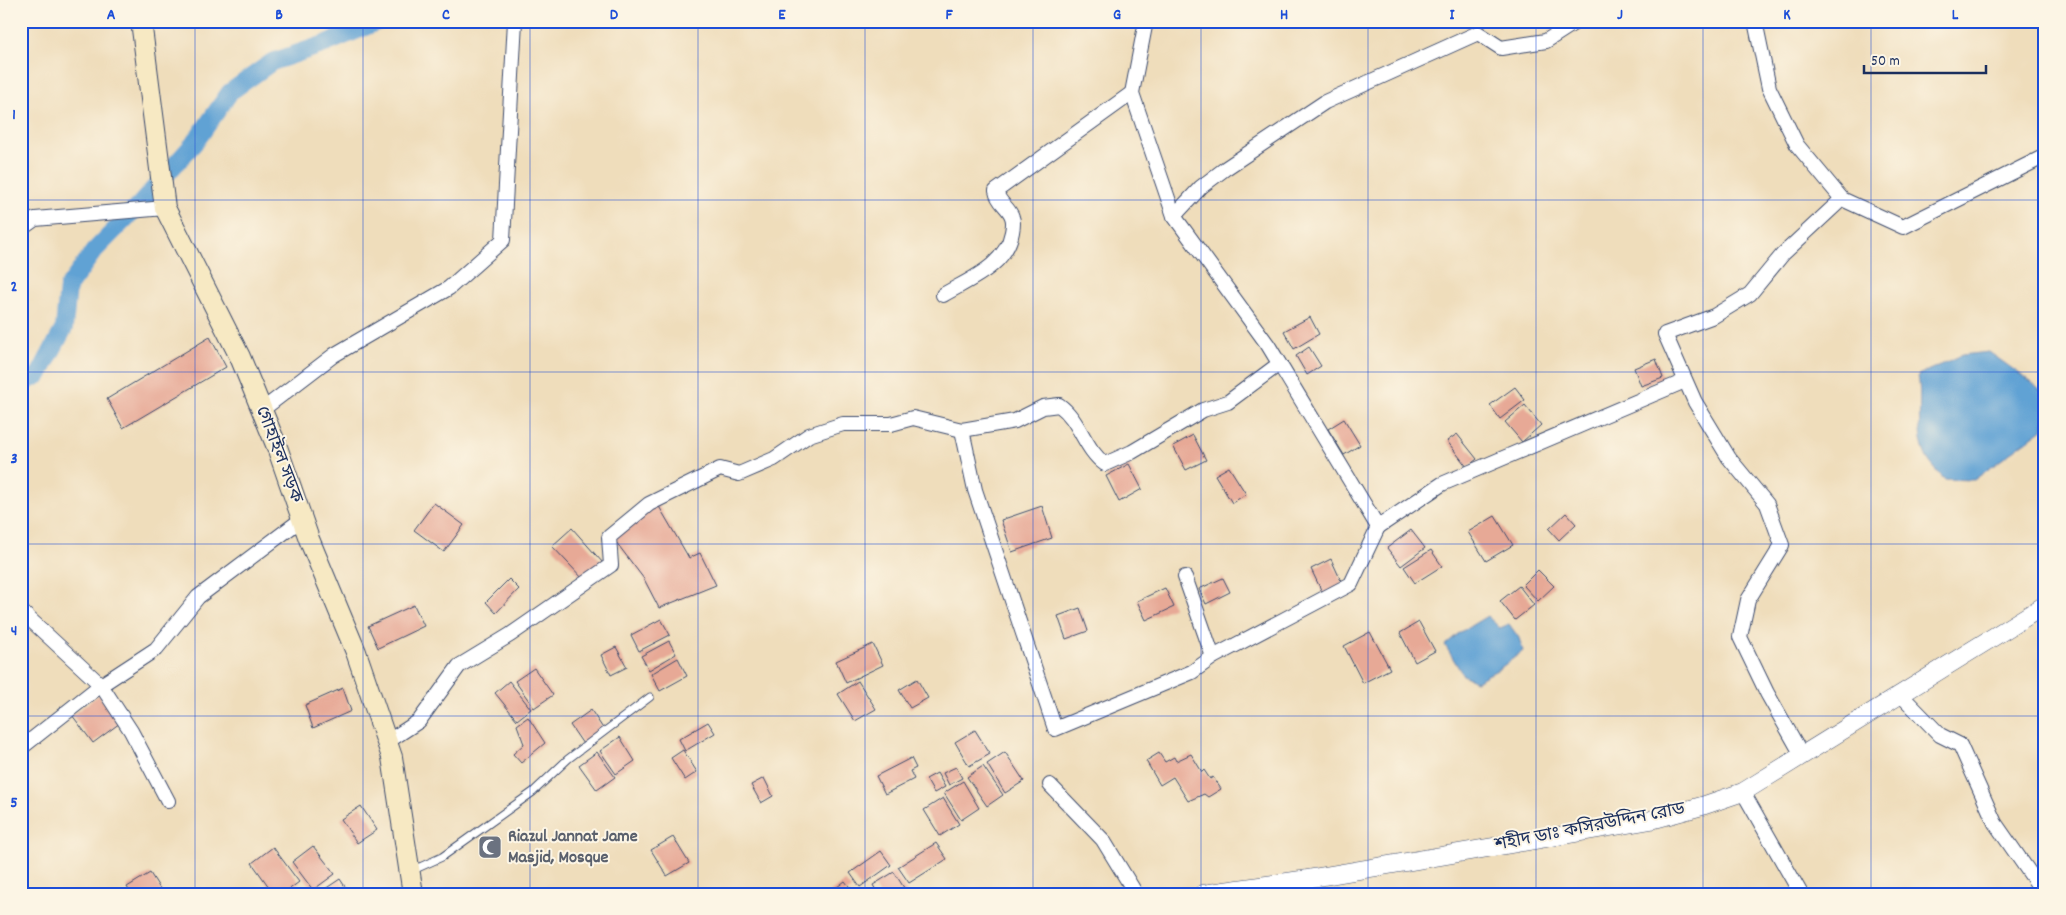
<svg xmlns="http://www.w3.org/2000/svg" width="2066" height="915" viewBox="0 0 2066 915" font-family="Dekko,'Noto Sans Bengali',sans-serif">
  <rect width="100%" height="100%" fill="#fcf5e5"/>
  <filter id="ink" filterUnits="userSpaceOnUse"><feTurbulence type="fractalNoise" baseFrequency=".02" numOctaves="2"/><feDisplacementMap in="SourceGraphic" scale="10" xChannelSelector="R" yChannelSelector="G"/><feConvolveMatrix kernelMatrix="1 2 1 2 8 2 1 2 1" color-interpolation-filters="sRGB"/></filter>
  <filter id="wash" filterUnits="userSpaceOnUse"><feTurbulence type="fractalNoise" baseFrequency=".0096" numOctaves="4" result="noise"/><feDisplacementMap in="SourceGraphic" scale="20" xChannelSelector="R" yChannelSelector="G"/><feGaussianBlur stdDeviation="1.12" result="paint"/><feColorMatrix in="noise" values="0 0 0 0 0 0 0 0 0 0 0 0 0 0 0 0 0 1.4 0 .05"/><feComposite in="paint" operator="in"/></filter>
  <g filter="url(#wash)">
    <rect width="100%" height="100%" fill="#efddbb"/>
    <!-- water -->
    <g fill="#60a2d4" stroke="#3e6899">
      <path d="M1989,352L2031,382L2045,395L2044,428L1974,480L1944,479C1939,473 1931,465 1927,458C1914,432 1923,402 1918,375L1962,355Z"/>
      <path d="M1487,616L1500,628L1509,624L1519,638L1523,651L1499,669L1476,681L1463,675L1445,645L1459,633Z"/>
    </g>
    <g fill="none" stroke-linecap="round" stroke-linejoin="round">
      <!-- canal -->
      <path stroke="#60a2d4" stroke-width="18" d="M21,384L39,375L64,328L68,287L94,251L141,203L196,141L230,92L272,62L325,44L379,21"/>
    </g>
    <g id="blocks">
      <!-- building -->
      <g fill="#e7a996">
        <path d="M1310,317L1319,334L1294,349L1284,331Z"/>
        <path d="M210,337L226,367L123,428L107,399Z"/>
        <path d="M1309,347L1321,366L1307,375L1296,356Z"/>
        <path d="M1656,359L1663,378L1641,386L1634,368Z"/>
        <path d="M1515,387L1525,400L1500,419L1490,405Z"/>
        <path d="M1525,405L1541,425L1522,442L1505,422Z"/>
        <path d="M1344,419L1360,445L1344,455L1328,429Z"/>
        <path d="M1457,434L1477,459L1467,467L1447,441Z"/>
        <path d="M1193,435L1206,460L1186,470L1173,446Z"/>
        <path d="M1129,464L1142,489L1119,502L1106,476Z"/>
        <path d="M1229,467L1246,494L1232,503L1215,475Z"/>
        <path d="M434,503L464,525L444,552L414,530Z"/>
        <path d="M657,503L689,558L700,553L716,585L659,608L644,579L613,538Z"/>
        <path d="M1042,506L1052,538L1012,552L1001,520Z"/>
        <path d="M1566,513L1576,524L1559,540L1549,529Z"/>
        <path d="M1495,516L1513,545L1486,561L1468,532Z"/>
        <path d="M572,528L603,563L584,580L552,546Z"/>
        <path d="M1411,530L1425,548L1401,566L1387,548Z"/>
        <path d="M1431,550L1442,566L1415,583L1404,567Z"/>
        <path d="M1331,559L1343,585L1323,594L1311,569Z"/>
        <path d="M1538,570L1554,586L1538,601L1523,585Z"/>
        <path d="M1223,578L1230,592L1206,604L1199,589Z"/>
        <path d="M509,579L519,589L496,613L486,602Z"/>
        <path d="M1519,586L1534,605L1515,620L1500,601Z"/>
        <path d="M1165,588L1174,607L1146,620L1137,601Z"/>
        <path d="M414,605L424,626L378,648L368,626Z"/>
        <path d="M1080,608L1088,631L1066,639L1058,616Z"/>
        <path d="M661,619L670,635L639,651L631,635Z"/>
        <path d="M1419,622L1435,651L1415,662L1400,633Z"/>
        <path d="M1370,632L1390,669L1363,683L1344,646Z"/>
        <path d="M669,641L676,654L649,670L641,656Z"/>
        <path d="M873,644L883,665L846,683L836,661Z"/>
        <path d="M616,647L627,667L611,675L601,655Z"/>
        <path d="M678,658L687,676L660,691L651,674Z"/>
        <path d="M534,668L553,695L534,708L515,681Z"/>
        <path d="M917,679L928,698L910,708L899,690Z"/>
        <path d="M509,681L531,709L517,720L495,693Z"/>
        <path d="M858,681L876,709L855,721L838,694Z"/>
        <path d="M343,688L351,711L313,728L305,705Z"/>
        <path d="M99,695L120,723L93,743L72,715Z"/>
        <path d="M591,710L604,730L583,744L570,725Z"/>
        <path d="M528,717L545,743L521,763L513,754L524,744L517,725Z"/>
        <path d="M708,722L715,733L685,751L679,739Z"/>
        <path d="M975,730L990,754L969,766L955,742Z"/>
        <path d="M620,737L635,761L616,774L600,751Z"/>
        <path d="M683,750L697,772L685,780L671,758Z"/>
        <path d="M597,752L615,777L597,790L579,765Z"/>
        <path d="M1005,752L1024,781L1005,793L987,764Z"/>
        <path d="M1159,753L1165,762L1174,757L1176,761L1191,754L1202,772L1204,770L1210,779L1213,777L1221,789L1208,797L1204,794L1188,801L1173,777L1160,785L1146,761Z"/>
        <path d="M911,758L916,768L910,771L914,779L885,794L876,776Z"/>
        <path d="M983,766L1003,795L987,806L967,777Z"/>
        <path d="M956,767L962,778L949,785L943,773Z"/>
        <path d="M937,773L945,787L934,793L926,779Z"/>
        <path d="M764,778L773,796L761,803L751,785Z"/>
        <path d="M963,781L979,808L961,820L944,793Z"/>
        <path d="M943,798L959,824L940,836L924,810Z"/>
        <path d="M361,806L377,830L357,843L341,819Z"/>
        <path d="M673,837L689,863L667,876L651,850Z"/>
        <path d="M936,843L947,859L909,883L898,867Z"/>
        <path d="M313,846L335,874L313,890L292,862Z"/>
        <path d="M273,847L299,882L283,894H274L252,863Z"/>
        <path d="M881,851L891,865L860,887L850,873Z"/>
        <path d="M894,872L908,894H878L873,885Z"/>
        <path d="M150,873L162,892L158,894H131L127,887Z"/>
        <path d="M340,879L350,894H320L319,893Z"/>
        <path d="M845,881L851,889L845,894H828Z"/>
      </g>
    </g>
  </g>
  <g filter="url(#ink)">
    <use href="#blocks" fill-opacity="0" stroke="#3b496c" stroke-width="1"/>
    <g fill="none" stroke-linecap="round" stroke-linejoin="round">
      <!-- service casing -->
      <g stroke="#3b496c" stroke-width="9">
        <path id="service" d="M411,871L442,857L533,792L568,759L650,697"/>
      </g>
      <!-- minor casing -->
      <g stroke="#3b496c" stroke-width="16">
        <g id="minor">
          <path d="M1755,21L1769,88L1797,145L1842,199L1903,227L2045,156"/>
          <path d="M1174,216L1201,187L1226,168L1325,102L1478,33L1501,48L1546,41L1577,21"/>
          <path d="M21,229L35,219L165,208"/>
          <path d="M943,295C970,279 1006,266 1012,232C1013,227 1014,222 1012,217C1009,207 998,203 996,191L1132,93"/>
          <path d="M262,410L334,355L449,288L503,240L515,21"/>
          <path d="M962,430L975,490L1055,729L1192,672L1213,657L1351,584L1378,527L1268,345L1174,216L1132,93L1146,21"/>
          <path d="M1378,527L1442,484L1685,381"/>
          <path d="M1185,577L1213,657"/>
          <path d="M21,611L101,685L131,731L168,801"/>
          <path d="M1901,695L1940,735L1960,745L1995,823L2036,882L2045,891"/>
          <path d="M387,742L419,721L459,666L510,635L611,565L609,537L649,504L720,469L739,474L774,459L809,435L843,424H891L913,418L962,430L1015,421L1043,407L1059,405C1080,420 1084,449 1105,464L1132,452L1203,410L1228,402L1279,364"/>
          <path d="M21,748L101,685L156,649L198,597L302,519"/>
          <path d="M1802,755L1767,693L1740,637L1748,600L1782,545L1767,504L1729,458L1695,402L1665,334L1714,316L1750,294L1783,254L1842,199"/>
          <path d="M1050,785L1103,840L1136,894"/>
          <path d="M1743,792L1801,894"/>
        </g>
      </g>
      <!-- tertiary casing -->
      <g stroke="#3b496c" stroke-width="19">
        <path id="tertiary" d="M1203,894L1301,880L1651,820L1702,806L1743,792L2045,605"/>
      </g>
      <!-- secondary casing -->
      <g stroke="#3b496c" stroke-width="22">
        <path id="secondary" d="M141,21L165,208L240,357L277,447L309,539L356,652L392,757L413,894"/>
      </g>
      <!-- service -->
      <use href="#service" stroke="#fff" stroke-width="7"/>
      <!-- minor -->
      <use href="#minor" stroke="#fff" stroke-width="14"/>
      <!-- tertiary -->
      <use href="#tertiary" stroke="#fff" stroke-width="18"/>
      <!-- secondary -->
      <use href="#secondary" stroke="#f7e9c3" stroke-width="20"/>
    </g>
  </g>
  <!-- grid -->
  <path fill="none" stroke="#1d4ed8" stroke-width="1" stroke-opacity="0.55" d="M195,21V894M363,21V894M530,21V894M698,21V894M865,21V894M1033,21V894M1201,21V894M1368,21V894M1536,21V894M1703,21V894M1871,21V894M21,200H2045M21,372H2045M21,544H2045M21,716H2045"/>
  <!-- icons -->
  <defs>
    <g id="mosque-square" transform="scale(1.25)"><rect x="-9" y="-9" width="18" height="18" rx="4" fill="#6b7280" stroke="#fcf5e5"/><path d="M3.5-4.9A6 6 0 1 0 3.5 4.9A5 5 0 1 1 3.5-4.9Z" fill="#fff"/></g>
  </defs>
  <g fill-rule="evenodd">
    <use href="#mosque-square" x="490" y="847"/>
  </g>
  <g text-anchor="middle" dominant-baseline="central" stroke-width="4" stroke-linejoin="round" paint-order="stroke">
    <!-- street labels -->
    <g font-size="18" fill="#1b2f5e" stroke="#fcf5e5">
      <text transform="translate(278 455) rotate(69)">গোহাইল সড়ক</text>
      <text transform="translate(1590 828) rotate(-11)">শহীদ ডাঃ কসিরউদ্দিন রোড</text>
    </g>
    <!-- worship labels -->
    <g font-size="18" font-weight="bold" fill="#5b616d" stroke="#fcf5e5" text-anchor="start">
      <text x="508" y="837">Riazul Jannat Jame<tspan x="508" dy="21">Masjid, Mosque</tspan></text>
    </g>
  </g>
  <!-- margin -->
  <rect width="2066" height="915" fill="none" stroke="#fcf5e5" stroke-width="55"/>
  <!-- scale -->
  <path d="M1864 65v8h122v-8" fill="none" stroke="#1b2f5e" stroke-width="2.5"/>
  <text x="1871" y="65" font-size="15" fill="#1b2f5e" stroke="#fcf5e5" stroke-width="4" paint-order="stroke">50 m</text>
  <rect x="28" y="28" width="2010" height="860" fill="none" stroke="#1d4ed8" stroke-width="2"/>
  <g font-size="16" text-anchor="middle" font-weight="bold" fill="#1d4ed8">
    <text x="111" y="19">A</text>
    <text x="279" y="19">B</text>
    <text x="446" y="19">C</text>
    <text x="614" y="19">D</text>
    <text x="782" y="19">E</text>
    <text x="949" y="19">F</text>
    <text x="1117" y="19">G</text>
    <text x="1284" y="19">H</text>
    <text x="1452" y="19">I</text>
    <text x="1620" y="19">J</text>
    <text x="1787" y="19">K</text>
    <text x="1955" y="19">L</text>
    <text x="14" y="119">1</text>
    <text x="14" y="291">2</text>
    <text x="14" y="463">3</text>
    <text x="14" y="635">4</text>
    <text x="14" y="807">5</text>
  </g>
</svg>
